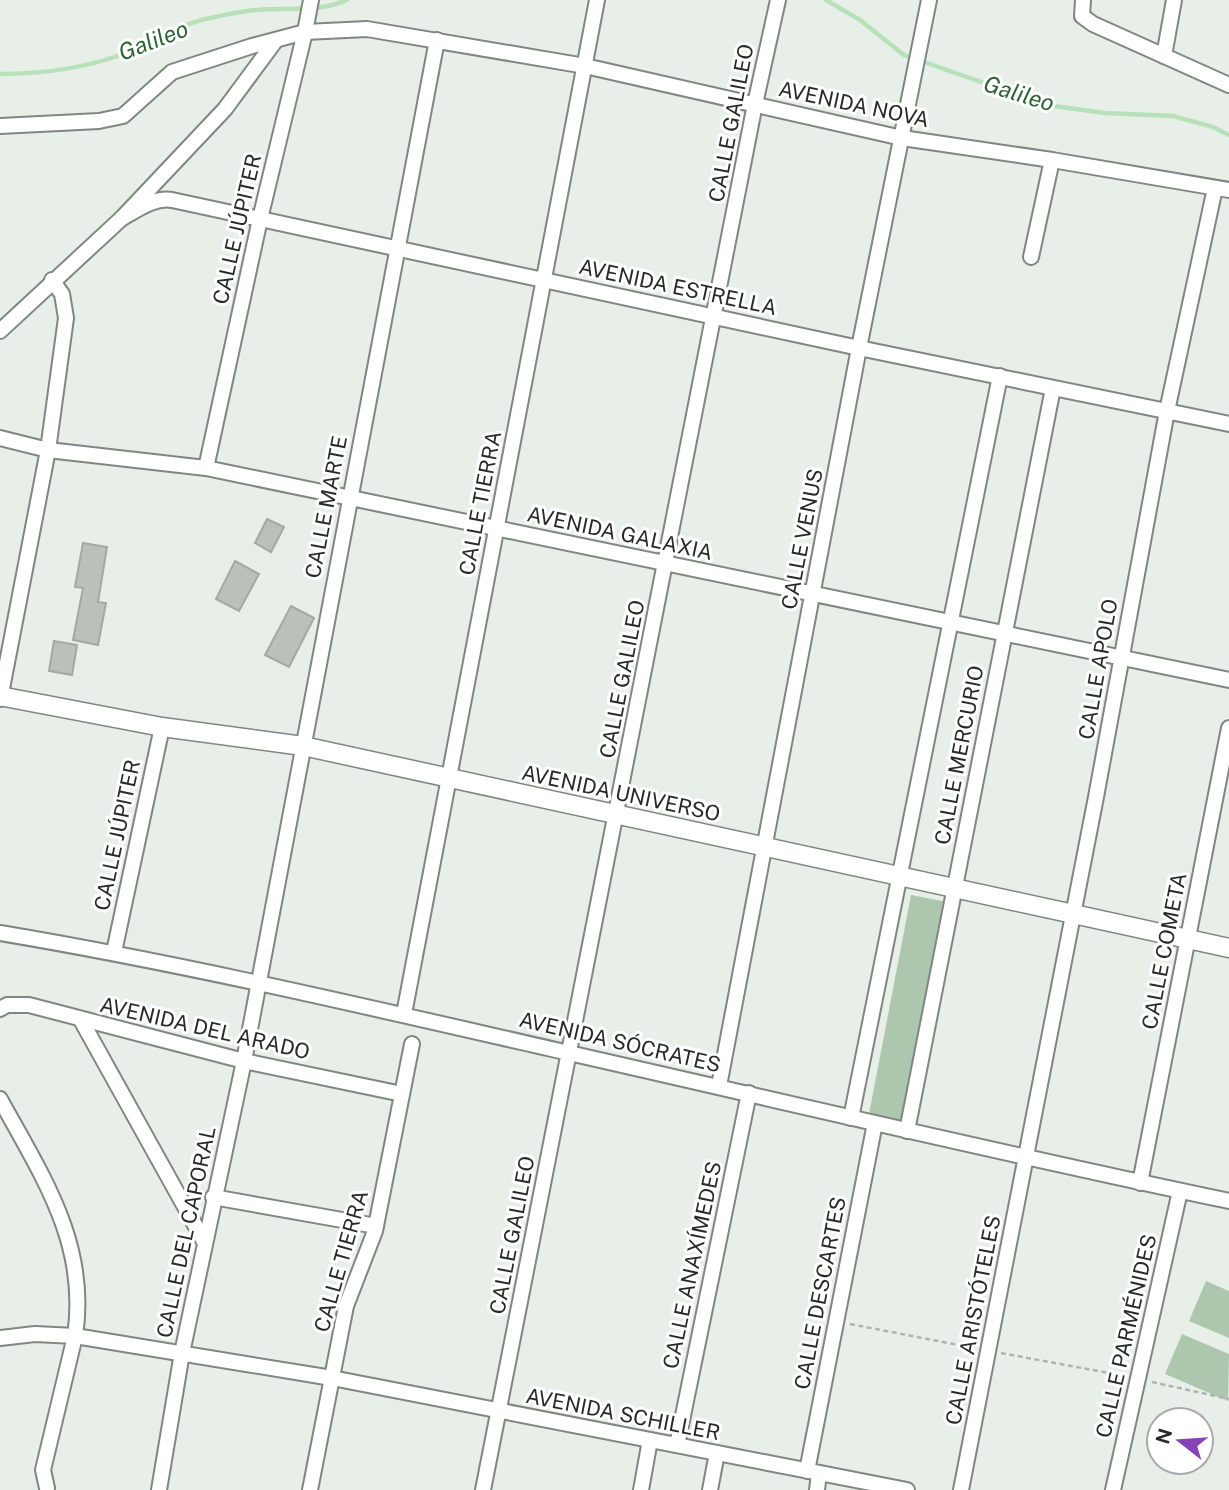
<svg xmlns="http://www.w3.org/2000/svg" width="1229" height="1490" viewBox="0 0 1229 1490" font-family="'Public Sans',sans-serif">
  <rect width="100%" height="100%" fill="#e8efe8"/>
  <!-- green -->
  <g fill="#adc7ae">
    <path d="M911,895L947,902L905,1121L869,1114Z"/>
    <path d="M1206,1281L1229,1291V1338L1189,1321Z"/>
    <path d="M1182,1334L1229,1354L1228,1401L1165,1374Z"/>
  </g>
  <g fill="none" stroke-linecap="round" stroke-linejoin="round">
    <!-- stream -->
    <g stroke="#b8e1ba" stroke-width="4.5">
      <path d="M826,0L860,20L904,55L1047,105L1105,113L1173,116L1213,127L1229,135"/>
      <path d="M0,74C43,74 86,68 126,53C155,42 179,24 210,18C225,15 242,11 257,10C287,7 318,13 347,0"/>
    </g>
  </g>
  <!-- building -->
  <g fill="#bac1ba" stroke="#a2a9a3" stroke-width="2">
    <path d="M267,519L284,527L271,552L255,543Z"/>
    <path d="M83,543L107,547L98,602L106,603L98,645L73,640L83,588L75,587Z"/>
    <path d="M235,561L259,574L239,611L216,599Z"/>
    <path d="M291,606L314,618L289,667L265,655Z"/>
    <path d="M54,641L77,645L72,675L49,671Z"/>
  </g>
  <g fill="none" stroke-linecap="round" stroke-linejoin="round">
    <!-- minor casing -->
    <g stroke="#808680" stroke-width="18">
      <g id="minor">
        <path d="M1083,0L1082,16L1093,24L1229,85"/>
        <path d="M1164,56L1174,0"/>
        <path d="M0,126L99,121L123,116L172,72L252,46L305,32L367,29L585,66L902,138L1052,160L1229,190"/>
        <path d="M122,218C137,210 154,197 172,200L859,348L1229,424"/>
        <path d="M1031,257L1052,160"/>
        <path d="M0,331L122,218L225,109L276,40"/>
        <path d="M0,438L48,450L206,468L1229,680"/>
        <path d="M206,468L260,219L305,32L311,0"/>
        <path d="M0,699L48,450L66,318L62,294L52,280"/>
        <path d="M0,933C191,965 380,1010 569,1053C789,1103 1008,1155 1229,1201"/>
        <path d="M114,952L162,727"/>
        <path d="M0,1009L7,1005H29L244,1061L402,1094"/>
        <path d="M404,1014L597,0"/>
        <path d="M81,1020L205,1243"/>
        <path d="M719,1086L859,348L929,0"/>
        <path d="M0,1099C42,1176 89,1244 75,1336L43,1470L47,1488"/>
        <path d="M851,1118L1000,376"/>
        <path d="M907,1131L1053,388"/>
        <path d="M1140,1183L1229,728"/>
        <path d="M213,1197L376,1226"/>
        <path d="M0,1338L35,1334L75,1336L332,1378L907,1490"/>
        <path d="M677,1445L749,1093"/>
        <path d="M807,1471L875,1123"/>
        <path d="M159,1490L182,1353L244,1061L437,40"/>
        <path d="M310,1490L346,1306L375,1231L412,1044"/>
        <path d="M483,1490L755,104L778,0"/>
        <path d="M641,1490L650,1440"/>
        <path d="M710,1490L717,1453"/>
        <path d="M817,1490L819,1473"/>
        <path d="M961,1490L1096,797L1167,411L1215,188"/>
        <path d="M1113,1490L1180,1191"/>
      </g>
    </g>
    <!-- tertiary casing -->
    <g stroke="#808680" stroke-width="21">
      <path id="tertiary" d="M0,696L162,727L303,746L1229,948"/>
    </g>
    <!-- path -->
    <g stroke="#aeb4ae" stroke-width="2.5" stroke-dasharray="5 3.5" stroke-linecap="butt">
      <path d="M850,1324L974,1348"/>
      <path d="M1001,1353L1125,1376"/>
      <path d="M1152,1382L1229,1399"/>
    </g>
    <!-- minor -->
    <use href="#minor" stroke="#fff" stroke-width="14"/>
    <!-- tertiary -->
    <use href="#tertiary" stroke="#fff" stroke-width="18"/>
  </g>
  <g text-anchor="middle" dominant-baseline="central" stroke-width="6" stroke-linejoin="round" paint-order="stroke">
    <!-- street labels -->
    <g font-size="21" fill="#282a28" stroke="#fff">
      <text transform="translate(854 104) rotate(12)">AVENIDA NOVA</text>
      <text transform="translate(731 123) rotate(-79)">CALLE GALILEO</text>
      <text transform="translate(237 229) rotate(-77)">CALLE JÚPITER</text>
      <text transform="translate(678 287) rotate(12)">AVENIDA ESTRELLA</text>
      <text transform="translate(480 503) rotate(-79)">CALLE TIERRA</text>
      <text transform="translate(326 507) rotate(-79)">CALLE MARTE</text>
      <text transform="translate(620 533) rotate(12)">AVENIDA GALAXIA</text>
      <text transform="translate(802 539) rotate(-79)">CALLE VENUS</text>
      <text transform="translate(1098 669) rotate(-80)">CALLE APOLO</text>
      <text transform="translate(622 679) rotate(-79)">CALLE GALILEO</text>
      <text transform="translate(959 755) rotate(-79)">CALLE MERCURIO</text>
      <text transform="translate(621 793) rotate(12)">AVENIDA UNIVERSO</text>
      <text transform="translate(117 835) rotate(-78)">CALLE JÚPITER</text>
      <text transform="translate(1164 951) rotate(-79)">CALLE COMETA</text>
      <text transform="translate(205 1028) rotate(13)">AVENIDA DEL ARADO</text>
      <text transform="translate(620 1042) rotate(13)">AVENIDA SÓCRATES</text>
      <text transform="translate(186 1232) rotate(-78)">CALLE DEL CAPORAL</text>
      <text transform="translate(512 1235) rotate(-79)">CALLE GALILEO</text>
      <text transform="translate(341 1261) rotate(-74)">CALLE TIERRA</text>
      <text transform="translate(692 1265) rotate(-78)">CALLE ANAXÍMEDES</text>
      <text transform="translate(820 1293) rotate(-79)">CALLE DESCARTES</text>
      <text transform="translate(973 1320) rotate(-79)">CALLE ARISTÓTELES</text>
      <text transform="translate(1126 1336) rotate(-77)">CALLE PARMÉNIDES</text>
      <text transform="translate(623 1414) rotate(11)">AVENIDA SCHILLER</text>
    </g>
    <!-- water labels -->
    <g font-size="23" font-style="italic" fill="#2b6333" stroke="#fff">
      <text transform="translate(153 40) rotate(-21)">Galileo</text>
      <text transform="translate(1019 93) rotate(17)">Galileo</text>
    </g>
  </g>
  <!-- north arrow -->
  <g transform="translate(1180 1441) rotate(287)"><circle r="33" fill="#ffffff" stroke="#a9aaa9" stroke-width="2"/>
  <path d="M0-5L12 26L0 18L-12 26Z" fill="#8643b8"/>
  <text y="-10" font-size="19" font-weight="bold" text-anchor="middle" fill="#282a28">N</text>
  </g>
</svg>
